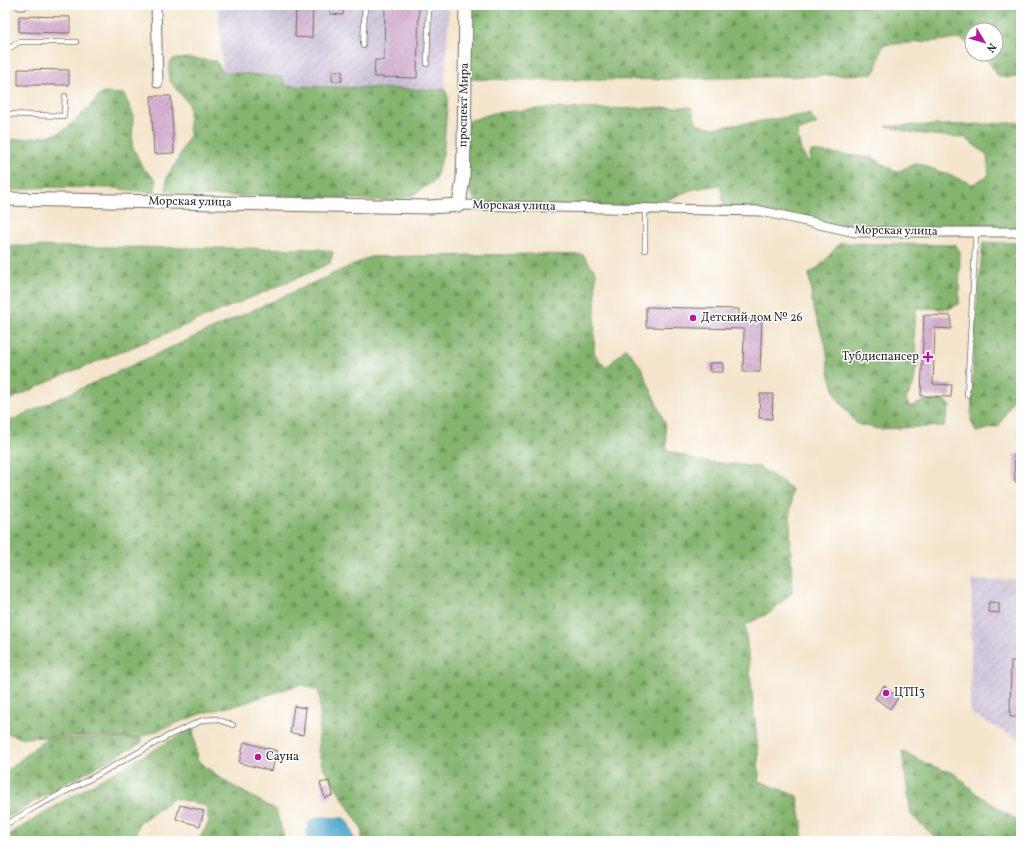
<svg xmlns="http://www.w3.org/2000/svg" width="1026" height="846" viewBox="0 0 1026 846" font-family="Vollkorn,serif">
  <defs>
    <pattern id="industrial-furrows" width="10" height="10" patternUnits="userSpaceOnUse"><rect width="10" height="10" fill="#cbbfd6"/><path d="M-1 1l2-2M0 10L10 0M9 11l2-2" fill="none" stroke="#aea4b8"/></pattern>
    <pattern id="forest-firs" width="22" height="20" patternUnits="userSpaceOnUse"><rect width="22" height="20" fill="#84b46e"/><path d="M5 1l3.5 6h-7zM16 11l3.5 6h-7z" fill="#6c935b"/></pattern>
    <pattern id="water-ripples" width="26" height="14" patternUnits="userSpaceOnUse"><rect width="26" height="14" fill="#4ea7cb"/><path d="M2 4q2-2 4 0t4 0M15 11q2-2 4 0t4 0" fill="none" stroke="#4188a5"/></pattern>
    <pattern id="building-hatch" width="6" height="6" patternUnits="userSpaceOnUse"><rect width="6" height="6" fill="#d6b1d1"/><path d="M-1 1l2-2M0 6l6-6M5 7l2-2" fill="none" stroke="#b898b4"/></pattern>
  </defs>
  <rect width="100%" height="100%" fill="#fff"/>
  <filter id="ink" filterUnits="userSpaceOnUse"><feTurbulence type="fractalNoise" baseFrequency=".025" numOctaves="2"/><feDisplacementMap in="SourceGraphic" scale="8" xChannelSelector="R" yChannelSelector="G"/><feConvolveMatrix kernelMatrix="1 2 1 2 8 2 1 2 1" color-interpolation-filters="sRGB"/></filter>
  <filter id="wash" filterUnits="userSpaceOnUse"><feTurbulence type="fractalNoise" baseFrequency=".012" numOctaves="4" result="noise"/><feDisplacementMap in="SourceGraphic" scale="16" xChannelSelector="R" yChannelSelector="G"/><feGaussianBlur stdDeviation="0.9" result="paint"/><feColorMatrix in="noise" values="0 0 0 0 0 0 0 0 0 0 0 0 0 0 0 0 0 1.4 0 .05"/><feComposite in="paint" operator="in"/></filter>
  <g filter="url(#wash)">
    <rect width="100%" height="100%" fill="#f4e5cc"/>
    <!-- industrial -->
    <g fill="url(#industrial-furrows)">
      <path d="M225,5H449L445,90L224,85L218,7Z"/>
      <path d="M1021,579V741L970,713L972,581Z"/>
    </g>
    <!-- forest -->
    <g fill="url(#forest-firs)" stroke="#58704c">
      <path d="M466,5H1021V77H999L983,54H996V30H972V46L961,39L883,45L874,74C738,78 601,82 465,79Z"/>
      <path d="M189,58L216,61L223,72L282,77L286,86L445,90L448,97L443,155L435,180L415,194L395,201L285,196H189L166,190L167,176L175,165L189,136V104L169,80V63L174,59Z"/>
      <path d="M102,93L124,94L133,114L132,146L143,168L156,180L155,193L114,188L46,187L5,191V140C20,139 52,138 64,130C78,120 90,105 102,93Z"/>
      <path d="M691,107L697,124L713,128L809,114L817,124L797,131L801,151L809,163L811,151L873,158L896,172L917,163L973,184L989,175L987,155L965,138L914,133L886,126L991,124L1021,122V232H855L761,211L725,210L720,185L694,189L645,208L478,205L463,179L464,123L493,113L549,108L605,109Z"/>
      <path d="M983,242L1021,243V395L1013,399L999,426L976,432L971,420L974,338Z"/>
      <path d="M840,243L955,245L960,251L959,304L949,309L916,308L914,339L918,358L913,386L906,399L910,407L924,401H946L950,405L944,426L878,429L857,424L837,398L829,373L826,347L813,307L809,274L820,266Z"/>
      <path d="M5,246L319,249L333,252L330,263L309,273L165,334L61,376L5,402Z"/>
      <path d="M532,254L583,255L596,272L594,353L606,368L626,348L641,367L665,423L667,450L701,461L759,467L778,479L792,489L790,520L792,592L771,612L745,625L758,750L759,781L797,796L802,823V841H362V829L322,765L318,751L320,712L319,691L301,684L241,704L203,713L138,738L90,736L21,738L5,732V423L370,257Z"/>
      <path d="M193,728L197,760L226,782L276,810L285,841H198L209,822L206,806L174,798L139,823L134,841H5V837L72,796Z"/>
      <path d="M98,738L142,739L141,743L63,785L5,819V773L45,739Z"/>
      <path d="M902,751L930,765L955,774L977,794L1021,823V841H934L933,835L911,815Z"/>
    </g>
    <!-- water -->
    <path fill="url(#water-ripples)" stroke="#3c697b" d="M320,817L344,818C350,824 352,832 354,841H308L307,829L309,822Z"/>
    <g id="blocks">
      <!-- building -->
      <g fill="url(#building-hatch)">
        <path d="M296,5H313L312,38L295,37Z"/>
        <path d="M330,5H344L343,15L330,14Z"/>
        <path d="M385,5H419L417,78L374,77L375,60H384Z"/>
        <path d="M19,16L70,17V33L19,32Z"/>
        <path d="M18,69L69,70V85H18Z"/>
        <rect x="332" y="71" width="10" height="10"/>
        <path d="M151,96H171L174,153L154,154Z"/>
        <path d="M646,307L739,309V320H762L760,372H743L744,329L646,327Z"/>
        <path d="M924,315L951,316V329L935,328L933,384L952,385L951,397L921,396Z"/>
        <path d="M709,363H723V372H710Z"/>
        <path d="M760,394H773L772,419L759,418Z"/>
        <path d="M1014,454H1021V482H1015Z"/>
        <path d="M989,602L999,603V613L988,612Z"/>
        <path d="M1011,661H1021V717H1010Z"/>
        <path d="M884,686L898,698L890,709L875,698Z"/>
        <path d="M294,706L306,708L303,735L290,733Z"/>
        <path d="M244,742L277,751L272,771L239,763Z"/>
        <path d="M329,781L333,795L325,798L320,783Z"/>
        <path d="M180,805L204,811L200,826L176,819Z"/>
      </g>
    </g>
  </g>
  <g filter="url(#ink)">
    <use href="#blocks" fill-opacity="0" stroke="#716c63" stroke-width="1"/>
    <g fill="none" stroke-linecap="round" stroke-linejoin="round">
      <!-- service casing -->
      <g stroke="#716c63" stroke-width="6">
        <g id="service">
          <path d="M363,46L365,5"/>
          <path d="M5,51L19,42H76"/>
          <path d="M427,64L429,5"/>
          <path d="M5,114L64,116L65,96"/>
          <path d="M645,208V250"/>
          <path d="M967,395L976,232"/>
          <path d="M5,825L37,806L88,780L170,735L203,720L216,719L233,725"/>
        </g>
      </g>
      <!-- minor casing -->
      <g stroke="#716c63" stroke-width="11">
        <g id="minor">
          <path d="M20,5H23"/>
          <path d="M156,5L158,83"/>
          <path d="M459,205L761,211L855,232H1021"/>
        </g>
      </g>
      <!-- secondary casing -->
      <g stroke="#716c63" stroke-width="15">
        <path id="secondary" d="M5,199L429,207L459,205L463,179L464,145L466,5"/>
      </g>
      <!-- service -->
      <use href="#service" stroke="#fff" stroke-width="4.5"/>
      <!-- minor -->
      <use href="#minor" stroke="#fff" stroke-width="9"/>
      <!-- secondary -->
      <use href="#secondary" stroke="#fff" stroke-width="13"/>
    </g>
  </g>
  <!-- markers -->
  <g fill="#b5179e" stroke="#fff" stroke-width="1.5">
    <circle cx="693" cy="318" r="4"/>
    <path d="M926 351h4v4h4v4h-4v4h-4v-4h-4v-4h4z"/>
    <circle cx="886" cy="693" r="4"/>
    <circle cx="258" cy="757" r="4"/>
  </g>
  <g text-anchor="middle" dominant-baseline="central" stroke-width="3" stroke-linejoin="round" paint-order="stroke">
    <!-- street labels -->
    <g font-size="12" fill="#2b2b2b" stroke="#fff">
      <text transform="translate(464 105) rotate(-89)">проспект Мира</text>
      <text transform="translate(190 202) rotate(1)">Морская улица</text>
      <text transform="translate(514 206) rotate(1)">Морская улица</text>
      <text transform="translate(896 231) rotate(1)">Морская улица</text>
    </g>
    <!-- poi labels -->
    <g font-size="12" fill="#2b2b2b" stroke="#fff" text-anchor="start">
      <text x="701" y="318">Детский дом № 26</text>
      <text x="919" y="357" text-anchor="end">Тубдиспансер</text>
      <text x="894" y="693">ЦТП3</text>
      <text x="266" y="757">Сауна</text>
    </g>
  </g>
  <!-- margin -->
  <rect width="1026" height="846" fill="none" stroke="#fff" stroke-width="20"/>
  <!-- north arrow -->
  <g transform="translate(984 42) rotate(128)"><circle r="19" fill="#ffffff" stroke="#aaaaaa"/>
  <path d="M0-3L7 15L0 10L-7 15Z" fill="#b5179e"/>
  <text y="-6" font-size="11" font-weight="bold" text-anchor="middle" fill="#2b2b2b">N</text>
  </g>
</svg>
